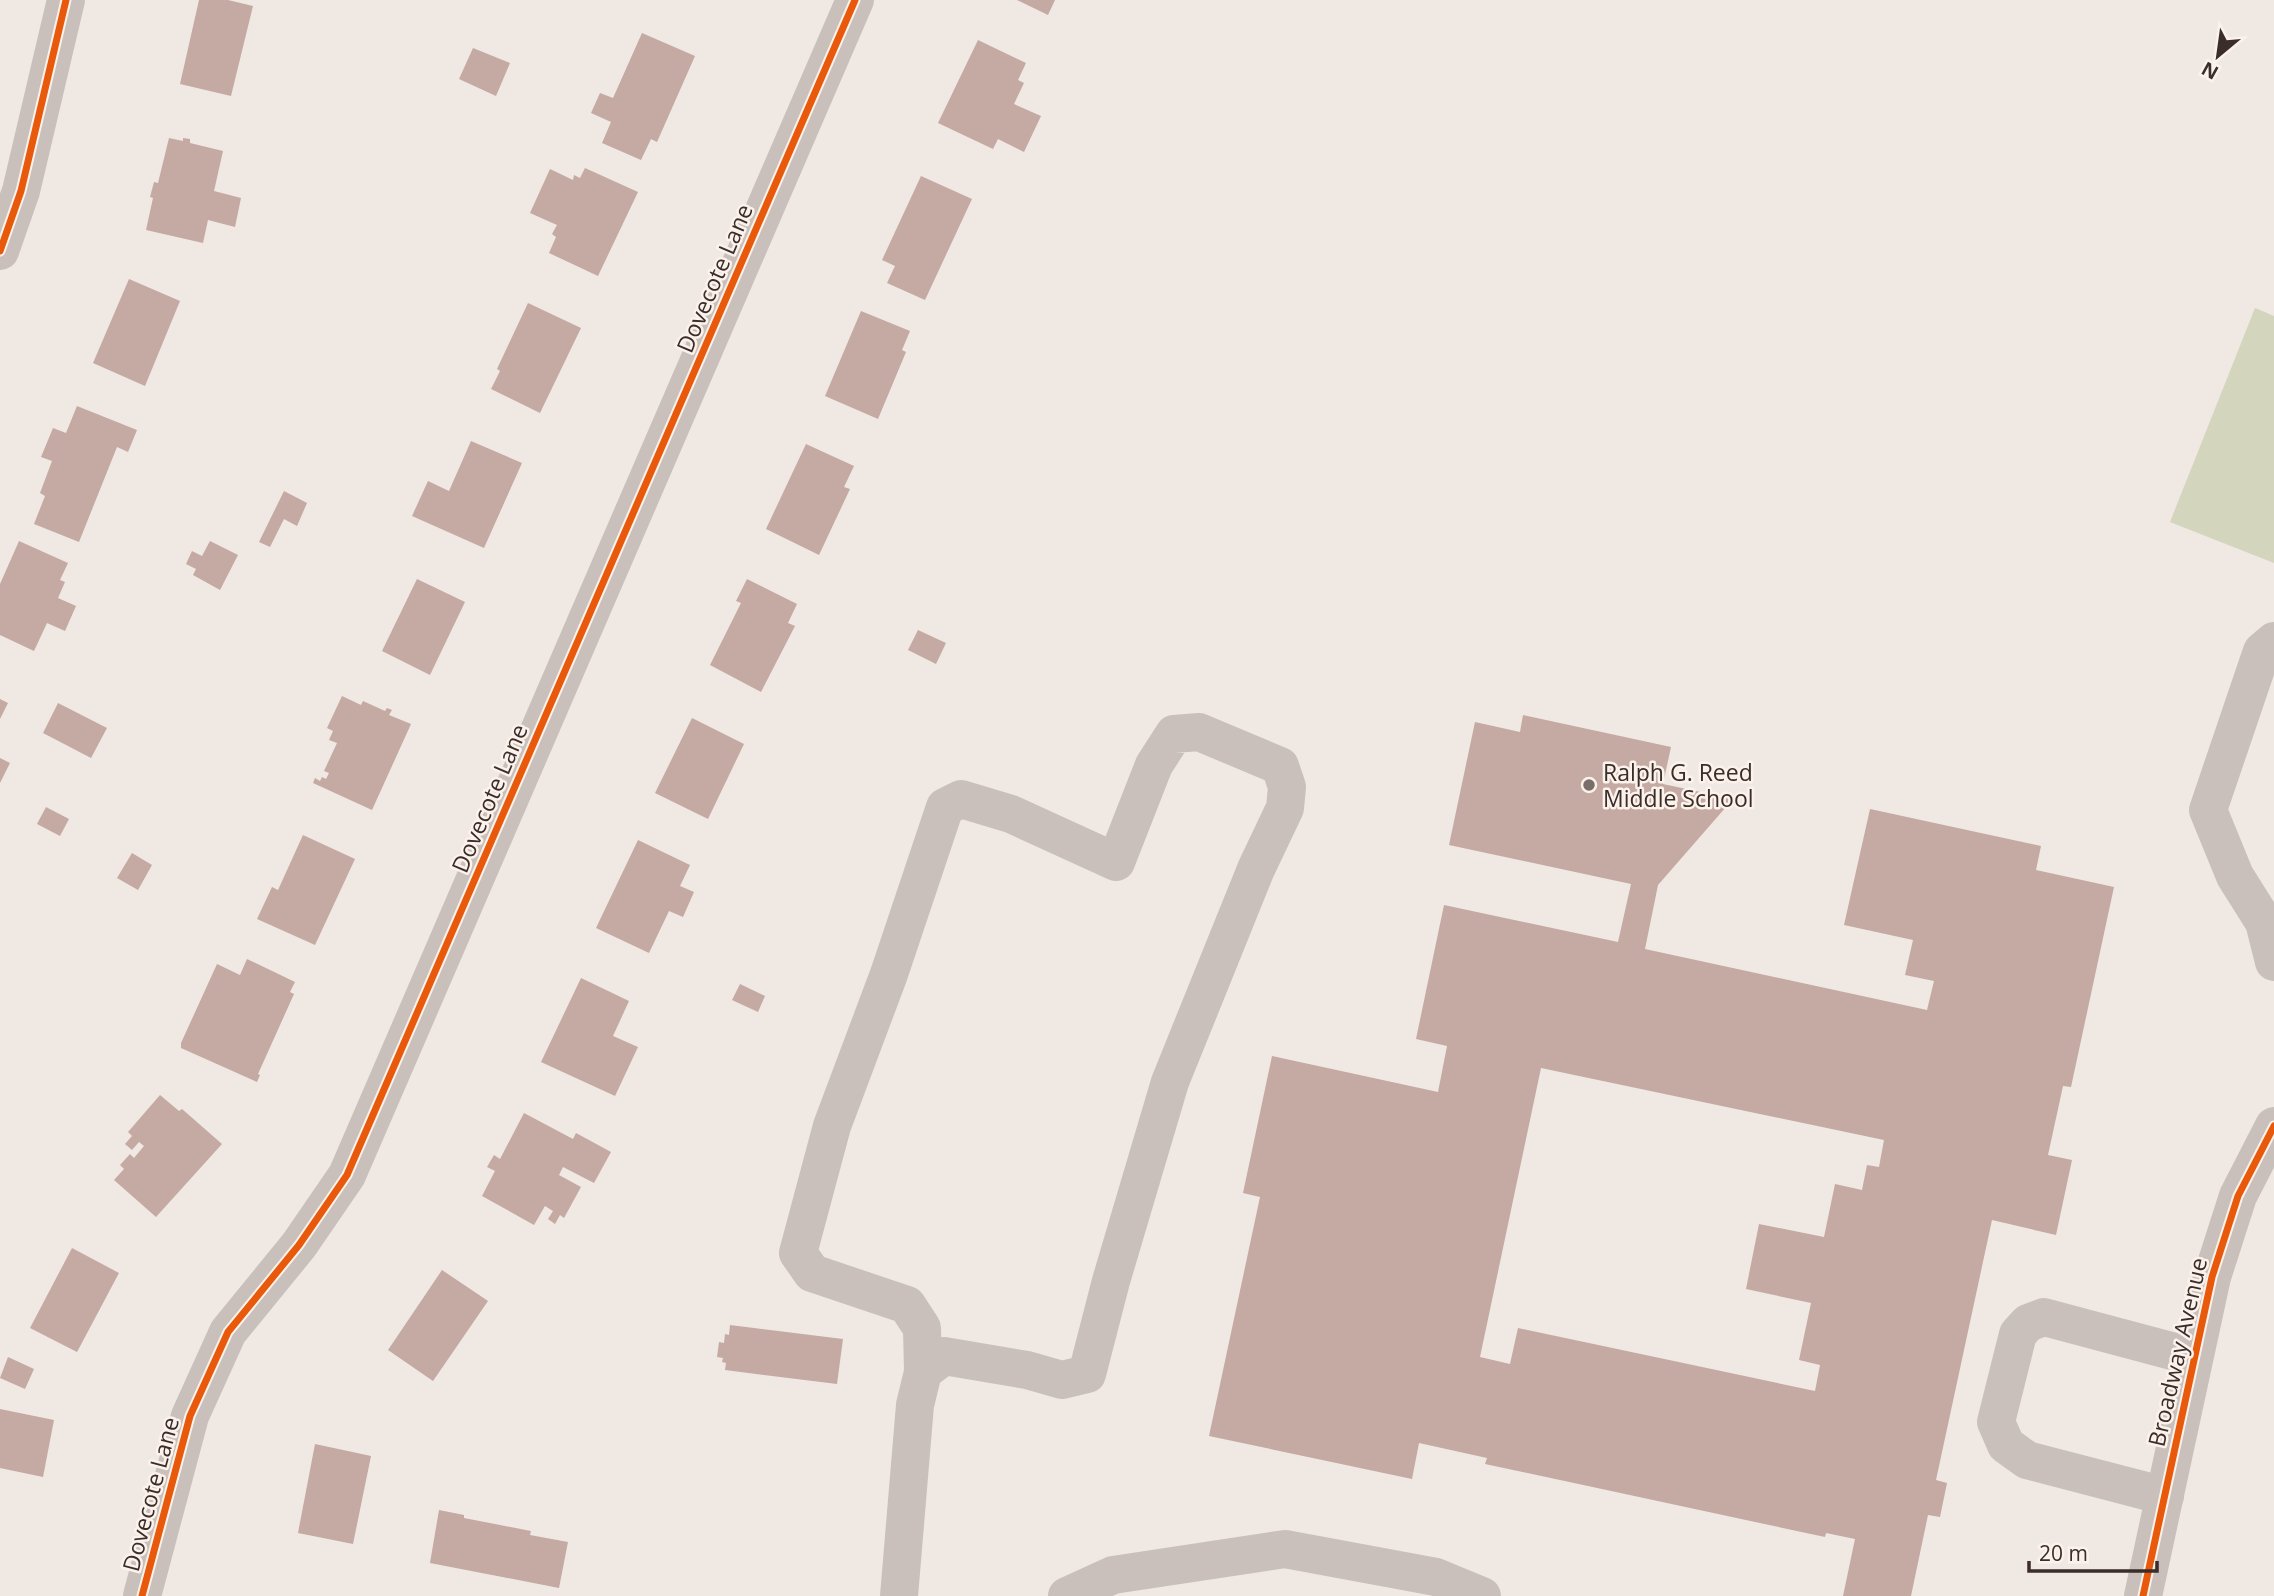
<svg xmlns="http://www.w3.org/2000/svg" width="2274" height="1596" viewBox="0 0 2274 1596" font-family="'Open Sans',sans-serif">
  <rect width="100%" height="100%" fill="#f0e8e3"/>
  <!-- green -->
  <path fill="#d3d5bc" d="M2255,308L2274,316V563L2170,522Z"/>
  <!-- building -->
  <g fill="#c5a9a3" fill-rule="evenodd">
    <path d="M199,0H228L253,6L231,96L180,84Z"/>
    <path d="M1017,0H1055L1048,15Z"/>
    <path d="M642,33L695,56L657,142L651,139L641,160L602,143L611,122L591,113L600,93L613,98Z"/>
    <path d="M978,40L1026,63L1018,80L1024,83L1014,104L1041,116L1024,152L998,139L993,149L938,123Z"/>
    <path d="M473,48L510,63L496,96L459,79Z"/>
    <path d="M169,138L183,141V138L190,139V143L223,151L214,191L241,198L235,227L208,220L203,243L146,230L153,198L150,197L154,182L158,183Z"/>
    <path d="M585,168L638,192L598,276L549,253L556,237L552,234L557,225L530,213L550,169L573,180L574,175L580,178Z"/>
    <path d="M921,176L972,199L925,300L887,283L895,266L882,260Z"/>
    <path d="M129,279L180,301L145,386L93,363Z"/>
    <path d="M528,303L581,328L540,413L491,389L500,371L497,369Z"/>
    <path d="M861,311L910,331L902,350L906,352L878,419L825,396Z"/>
    <path d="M77,406L137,430L128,452L117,447L79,542L34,524L45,496L40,493L52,461L41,457L53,428L66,433Z"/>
    <path d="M471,441L522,463L484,548L412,516L428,481L449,491Z"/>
    <path d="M806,444L854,466L844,487L850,489L819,555L766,529Z"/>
    <path d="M284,491L307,503L297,526L284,519L270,547L259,542Z"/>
    <path d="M19,541L68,563L60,580L65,582L58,598L76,606L65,631L47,623L34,651L0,635V584Z"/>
    <path d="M210,541L238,555L220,590L193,575L196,569L186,564L192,551L202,556Z"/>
    <path d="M417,579L465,602L430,675L382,651Z"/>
    <path d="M747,579L797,604L788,623L795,626L761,692L710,665L741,603L736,601Z"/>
    <path d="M918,630L946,643L936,664L908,650Z"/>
    <path d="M342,696L361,705L363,701L385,711L387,708L392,710L389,715L411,724L372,810L313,783L315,778L320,781L322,777L326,779L329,773L324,771L337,743L329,740L333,731L327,728Z"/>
    <path d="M0,699L8,703L0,719Z"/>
    <path d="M58,703L107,728L91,758L43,733Z"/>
    <path d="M1523,715L1671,747L1663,784L1733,799L1658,885L1645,949L1927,1010L1934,981L1905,975L1913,940L1844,925L1870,809L2041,846L2036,870L2114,887L2071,1087L2063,1086L2048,1155L2072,1160L2056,1235L1992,1220L1936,1480L1947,1483L1940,1517L1928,1515L1911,1596H1843L1855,1539L1826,1533L1825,1537L1485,1464L1487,1458L1419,1443L1412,1479L1209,1436L1260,1197L1243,1193L1272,1056L1438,1092L1447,1046L1416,1039L1444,905L1618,942L1631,884L1449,845L1475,722L1520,732ZM1541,1068L1884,1140L1879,1167L1867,1165L1862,1190L1835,1184L1824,1237L1759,1224L1746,1289L1811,1303L1799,1360L1820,1365L1815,1391L1518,1328L1510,1364L1480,1357Z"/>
    <path d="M692,718L744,744L708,819L655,793Z"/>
    <path d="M0,758L10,763L0,783Z"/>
    <path d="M46,807L69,819L60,836L37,824Z"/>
    <path d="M303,835L355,859L315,945L257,919L272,887L278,890Z"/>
    <path d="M638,840L690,865L680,886L694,892L683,917L669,911L649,953L596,928Z"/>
    <path d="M132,853L152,865L138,890L117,878Z"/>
    <path d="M247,959L295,982L290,992L294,994L258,1074L260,1075L257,1082L181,1048V1043L217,964L240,975Z"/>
    <path d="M581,978L629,1001L613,1036L638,1047L615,1096L541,1062Z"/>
    <path d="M740,984L765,996L758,1012L732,1000Z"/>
    <path d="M160,1095L179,1111L182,1109L222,1144L156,1217L114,1180L124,1169L120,1165L130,1154L134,1158L144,1146L139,1142L132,1150L125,1144L132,1136L128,1132Z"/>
    <path d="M524,1113L573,1139L576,1133L611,1152L594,1183L563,1167L559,1175L581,1187L564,1218L560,1215L555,1224L548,1219L553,1211L545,1206L534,1225L482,1196L495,1171L487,1167L494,1155L500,1159Z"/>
    <path d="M72,1248L119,1273L77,1352L30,1328Z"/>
    <path d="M442,1270L488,1301L433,1381L388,1350Z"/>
    <path d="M730,1325L843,1339L837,1384L725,1370L726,1363L722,1362L723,1358L717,1357L719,1342L724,1343L725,1334L729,1335Z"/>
    <path d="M8,1357L34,1369L25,1389L0,1378Z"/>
    <path d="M0,1409L54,1420L43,1477L0,1468Z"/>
    <path d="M315,1444L371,1456L353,1544L298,1533Z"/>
    <path d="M439,1510L464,1515V1518L531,1531L530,1535L568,1542L559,1588L430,1563Z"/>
  </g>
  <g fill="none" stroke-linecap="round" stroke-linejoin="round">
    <!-- minor -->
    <g stroke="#c9c0bb" stroke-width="38">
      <path d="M0,251L21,191L66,0"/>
      <path d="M2274,641L2262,651L2208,810L2235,876L2264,922L2274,962"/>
      <path d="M2165,1496L2027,1460L2006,1445L1996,1422L2018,1334L2028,1323L2044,1317L2194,1357"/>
      <path d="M142,1596L190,1416L228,1332L299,1245L347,1175L855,0"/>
      <path d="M899,1596L915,1405L923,1372L922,1328L907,1305L812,1273L798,1253L832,1126L889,974L945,807L961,799L1011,814L1116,862L1154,765L1174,734L1199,732L1280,766L1287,787L1285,808L1256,869L1170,1082L1111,1281L1087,1374L1062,1380L1027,1370L944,1356L923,1372"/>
      <path d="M1067,1596L1113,1575L1285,1549L1436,1577L1482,1596"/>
      <path d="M2143,1596L2212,1277L2238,1196L2274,1126"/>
    </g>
    <!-- cycleway casing -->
    <g stroke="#fbf2eb" stroke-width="11">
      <g id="cycleway">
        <path d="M0,251L21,191L66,0"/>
        <path d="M142,1596L190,1416L228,1332L299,1245L347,1175L855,0"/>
        <path d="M2143,1596L2212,1277L2238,1196L2274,1126"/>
      </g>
    </g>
    <!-- cycleway -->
    <use href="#cycleway" stroke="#e8590c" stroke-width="7"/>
  </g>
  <!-- markers -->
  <circle fill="#7a6e6a" stroke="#fbf2eb" stroke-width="2.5" cx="1589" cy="785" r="7"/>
  <g text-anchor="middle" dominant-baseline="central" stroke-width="5" stroke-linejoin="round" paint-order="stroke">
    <!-- street labels -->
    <g font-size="23" fill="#3b2d29" stroke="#fbf2eb">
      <text transform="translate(714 278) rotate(-67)">Dovecote Lane</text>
      <text transform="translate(489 798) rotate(-67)">Dovecote Lane</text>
      <text transform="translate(2177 1352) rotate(-77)">Broadway Avenue</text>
      <text transform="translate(150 1494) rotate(-75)">Dovecote Lane</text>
    </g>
    <!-- poi labels -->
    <g font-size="23" fill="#3b2d29" stroke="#fbf2eb" text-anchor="start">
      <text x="1603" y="772">Ralph G. Reed<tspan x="1603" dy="26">Middle School</tspan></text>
    </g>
  </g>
  <!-- north arrow -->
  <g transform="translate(2218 56) rotate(209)" stroke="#fbf2eb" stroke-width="5" paint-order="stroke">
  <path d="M0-5L12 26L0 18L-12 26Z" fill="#3b2d29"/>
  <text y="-10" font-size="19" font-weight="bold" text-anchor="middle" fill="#3b2d29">N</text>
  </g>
  <!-- scale -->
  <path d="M2029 1561v10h128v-10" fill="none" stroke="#3b2d29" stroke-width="3.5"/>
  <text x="2039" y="1561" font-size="21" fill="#3b2d29" stroke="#fbf2eb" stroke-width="5" paint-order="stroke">20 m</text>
</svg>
